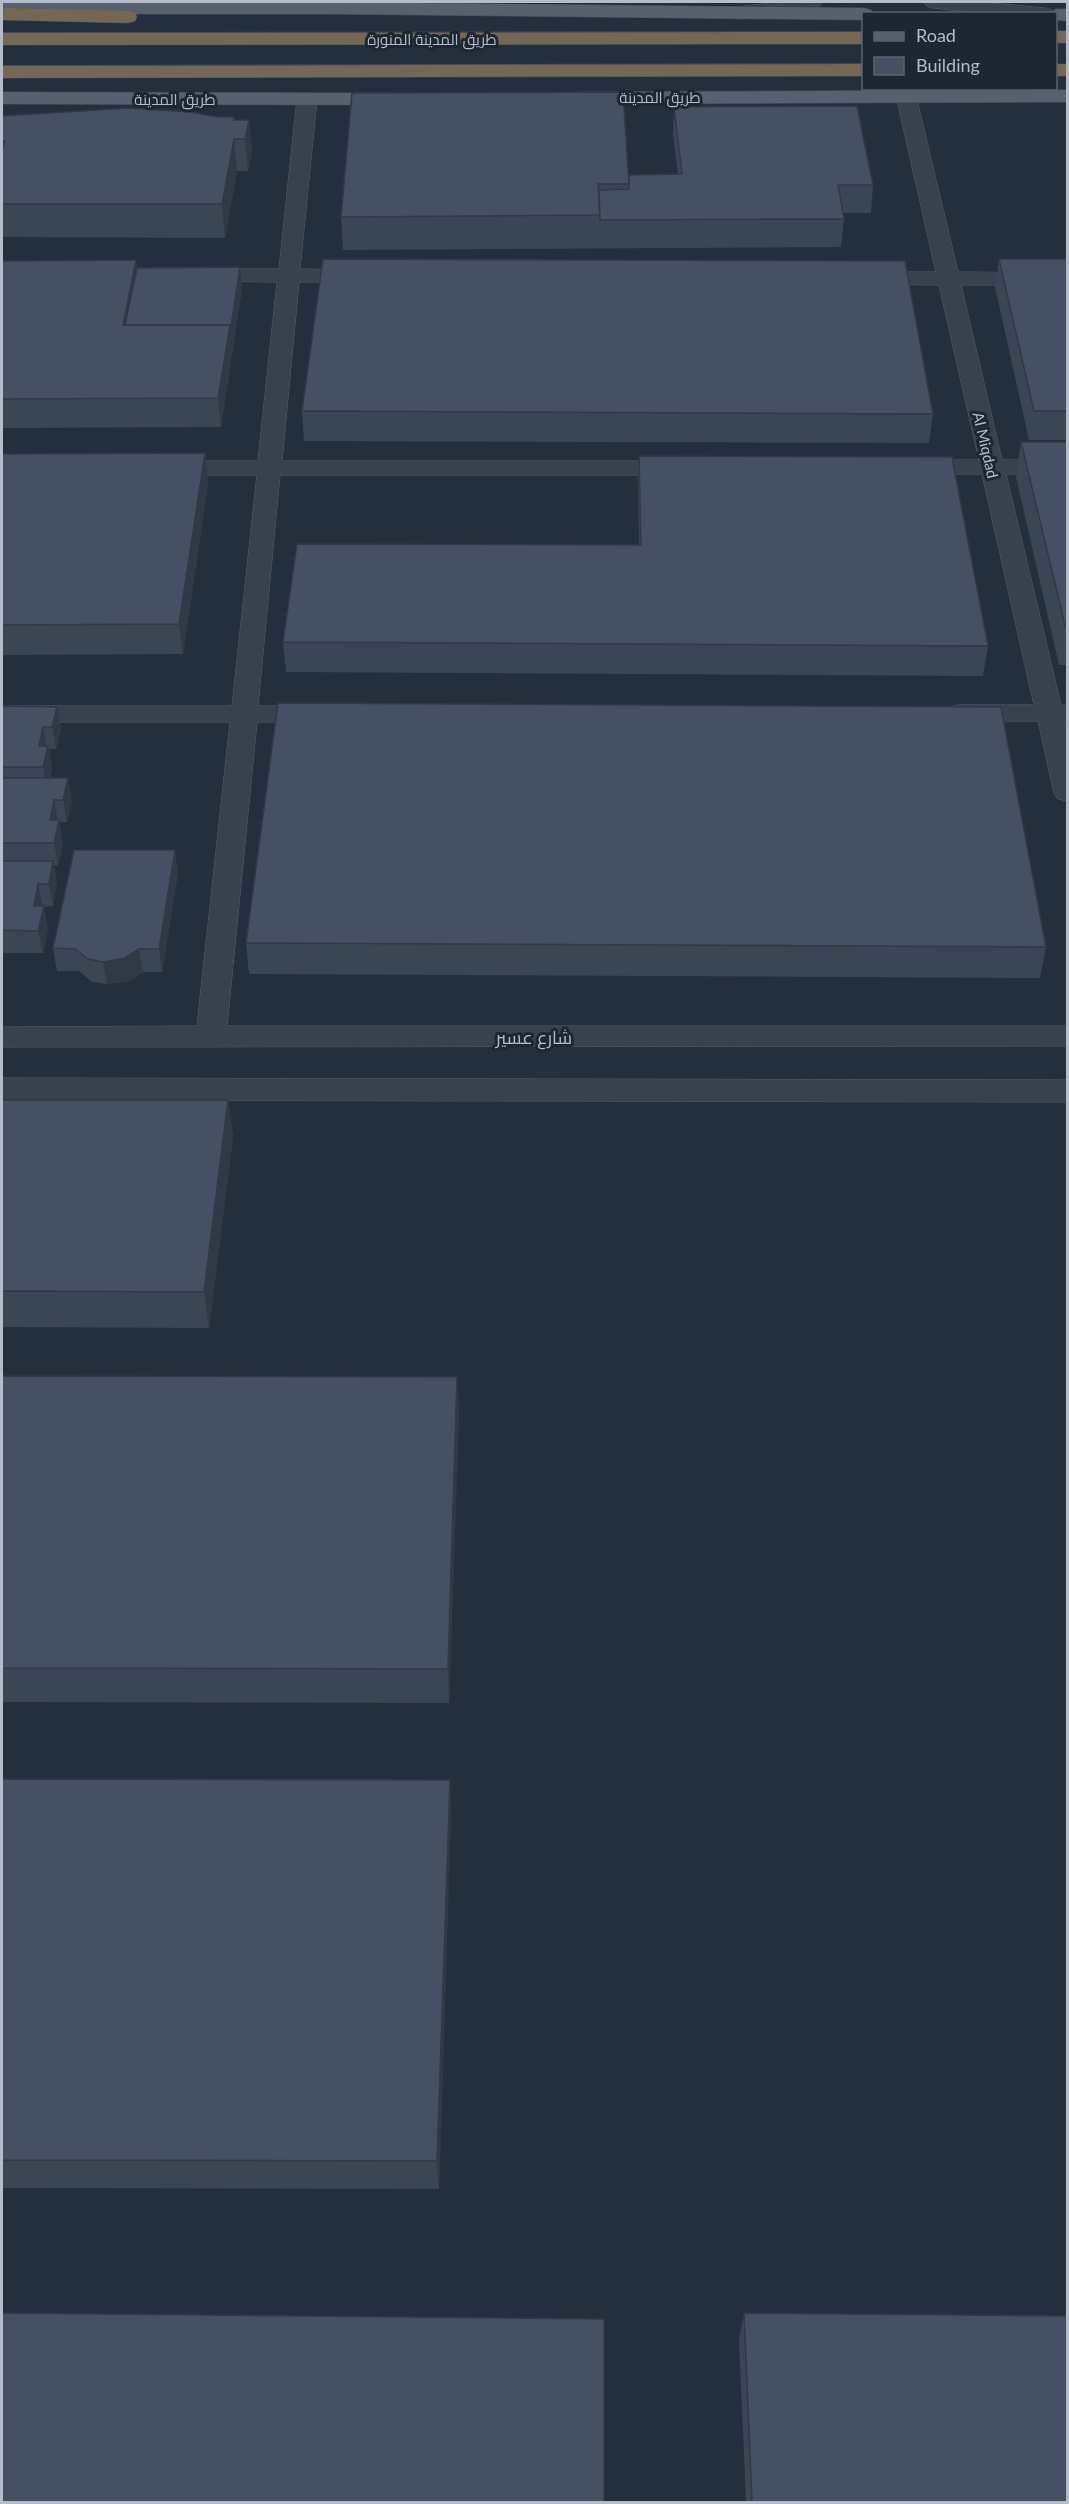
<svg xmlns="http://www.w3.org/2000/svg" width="1069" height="2504" viewBox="0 0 1069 2504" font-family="Lato,Cairo,sans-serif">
  <rect width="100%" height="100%" fill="#242f3e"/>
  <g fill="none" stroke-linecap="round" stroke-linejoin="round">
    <!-- minor casing -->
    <g stroke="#565f6c" stroke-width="1">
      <g id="minor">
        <path d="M779,2H822L819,6L813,8L738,19L731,17L729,13L731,9L738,7Z"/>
        <path d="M924,2H980L1045,8L1052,10L1054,14H989L933,8L927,6Z"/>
        <path d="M906,90L913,92L916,96L958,272L1068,273V285H961L1002,460H1068V474H1006L1061,705H1068V721H1065L1068,733V801L1058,799L1054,793L1038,721H958L949,719L945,713L949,707L958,705H1034L982,474H910L902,472L898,467L902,462L910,460H979L939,285L864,284L856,283L853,278L856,273L864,272H936L896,96L899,92Z"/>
        <path d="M307,93L314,95L317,99L300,269L366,270L374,271L377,276L374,281L366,282H299L282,461H682L690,463L694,468L690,473L682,475H280L258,706H322L331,708L335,714L331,720L322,722H257L227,1026H1068V1046L2,1047V1027L197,1026L230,722H2V706H232L257,475H163L155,473L151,468L155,463L163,461H258L277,282L195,281L187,280L184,275L187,270L195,269H279L297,99L300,95Z"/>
        <path d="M2,1078L1068,1080V1102L2,1100Z"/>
      </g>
    </g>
    <!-- major casing -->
    <g stroke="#414a57" stroke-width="1">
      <g id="major">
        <path d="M2,2H326L864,8L871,10L873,14H864V20L326,14H2Z"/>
        <path d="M1056,9H1068V21L1056,20V14H1048Z"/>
        <path d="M1068,90V102L579,104L572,102L569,98L572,94L579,92Z"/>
        <path d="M2,92L396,93L403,95L406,99L403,103L396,105L2,104Z"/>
      </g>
    </g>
    <!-- highway casing -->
    <g stroke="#434c59" stroke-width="1">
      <g id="highway">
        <path d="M2,8L128,11L135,13L137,17L135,21L128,23L2,20Z"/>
        <rect x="1056" y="31" width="12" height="12"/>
        <path d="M864,32V44L2,45V33Z"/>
        <path d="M864,64V76L2,78V66Z"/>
        <rect x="1056" y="64" width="12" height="12"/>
      </g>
    </g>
    <!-- minor -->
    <use href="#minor" fill="#38414e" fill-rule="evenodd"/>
    <!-- major -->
    <use href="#major" fill="#56606e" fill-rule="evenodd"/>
    <!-- highway -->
    <use href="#highway" fill="#746855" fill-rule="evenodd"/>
  </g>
  <!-- wall -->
  <g fill="#3b4654">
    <path d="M674,107L873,185L871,213H843L844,219L841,247L343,250L341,217L629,175L678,174L673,135Z"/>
    <path d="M2,116L234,117V120H249L252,152L248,171H237L225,238L2,237Z"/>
    <path d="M999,259H1068V440H1029L995,287Z"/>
    <path d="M2,261L137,268L240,267L242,288L221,427L2,428Z"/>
    <path d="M302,411L933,414L929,443L304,441Z"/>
    <path d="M1021,442H1068V665H1059L1016,477Z"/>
    <path d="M2,454L208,483L183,654L2,655Z"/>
    <path d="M639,456L988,646L983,676L286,672L283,642L639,545L638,485Z"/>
    <path d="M2,706L57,707L61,729L56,749H49L52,769L50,778L72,801L67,822H59L63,843L58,866L54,865L57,884L53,906L44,907L48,929L43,953H2Z"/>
    <path d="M178,873L162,972H143L129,981L107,984L92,982L79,971H57L53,948Z"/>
    <path d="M246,943L1046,947L1040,978L249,974Z"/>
    <path d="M2,1100H228L233,1137L209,1328L2,1327Z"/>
    <path d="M2,1376L457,1377L459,1412L449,1703L2,1702Z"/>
    <path d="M2,1779L450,1780L451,1813L439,2189L2,2188Z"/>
    <path d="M744,2313L1068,2502H746L739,2340Z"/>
  </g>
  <!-- shaded-wall -->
  <g fill="#303945">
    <path d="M249,120L252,152L248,171L245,139Z"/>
    <path d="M234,139L237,171L225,238L222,204Z"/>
    <path d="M136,260L140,288L131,333L123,325Z"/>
    <path d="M240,267L242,288L221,427L218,398L230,325Z"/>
    <path d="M205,453L208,483L183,654L179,624Z"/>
    <path d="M57,707L61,729L56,749L52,727Z"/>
    <path d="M43,727L47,749L43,768L39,746Z"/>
    <path d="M48,746L52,769L47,790L43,767Z"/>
    <path d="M68,778L72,801L67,822L63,800Z"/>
    <path d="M54,800L58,822L50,820Z"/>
    <path d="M59,820L63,843L58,866L54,843Z"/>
    <path d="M175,850L178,873L162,972L159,949Z"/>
    <path d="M53,861L57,884L53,906L49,884Z"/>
    <path d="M38,884L43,907L34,906Z"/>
    <path d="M44,906L48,929L43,953L38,931Z"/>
    <path d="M139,949L143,972L129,981L107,984L103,962Z"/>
    <path d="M228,1100L233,1137L209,1328L204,1292Z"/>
    <path d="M457,1377L459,1412L449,1703L448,1669Z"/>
    <path d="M450,1780L451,1813L439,2189L437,2161Z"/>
  </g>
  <!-- building -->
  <g fill="#455162" stroke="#303945" stroke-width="1.5">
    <path d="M623,92L629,184H598L600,215L341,217L352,93Z"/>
    <path d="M857,106L873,185H838L844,219L600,220L599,190L629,189V175L682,174L674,107Z"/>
    <path d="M128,108L190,112L218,117H234V120H249L245,139H234L222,204H2V151L5,141H2V116Z"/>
    <path d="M323,259L905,261L933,414L302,411Z"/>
    <path d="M999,259H1068V411H1034Z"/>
    <path d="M136,260L123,325H230L218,398L2,399V261Z"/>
    <path d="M240,267L230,333V325H125L137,268Z"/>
    <path d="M1021,442H1068V629H1066Z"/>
    <path d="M205,453L179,624L2,625V454Z"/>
    <path d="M639,456L952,457L988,646L283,642L297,544L641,545Z"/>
    <path d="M278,703L1001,707L1046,947L246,943Z"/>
    <path d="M2,706L57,707L52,727H43L39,746H48L43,767H2Z"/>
    <path d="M2,778H68L63,800H54L50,820H59L54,843H2Z"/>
    <path d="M74,850H175L159,949H139L125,958L103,962L88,959L75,949L53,948Z"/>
    <path d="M2,861H53L49,884H38L34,906H44L38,931L2,930Z"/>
    <path d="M2,1100H228L204,1292L2,1291Z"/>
    <path d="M2,1376L457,1377L448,1669L2,1668Z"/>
    <path d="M2,1779L450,1780L437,2161L2,2160Z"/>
    <path d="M2,2313L604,2319V2502H2Z"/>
    <path d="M744,2313L1068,2316V2502H752Z"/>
  </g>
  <g text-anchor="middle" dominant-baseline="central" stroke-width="6" stroke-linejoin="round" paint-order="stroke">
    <!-- far-street labels -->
    <g font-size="15" fill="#b4bcc9" stroke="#1d2633">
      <text x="432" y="39">طريق المدينة المنورة</text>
      <text x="660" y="97">طريق المدينة</text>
      <text x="175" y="99">طريق المدينة</text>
      <text transform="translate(986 445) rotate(77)">Al Miqdad</text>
    </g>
    <!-- street labels -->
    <g font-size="18" fill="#b4bcc9" stroke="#1d2633">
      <text x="534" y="1037">شارع عسير</text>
    </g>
  </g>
  <!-- border -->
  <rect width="1069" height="2504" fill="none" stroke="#b4bcc9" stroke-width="6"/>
  <!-- legend -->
  <rect x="862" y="12" width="195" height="78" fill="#1d2633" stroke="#59626f" stroke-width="1.5"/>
  <rect x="874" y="32" width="30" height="9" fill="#56606e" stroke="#59626f" stroke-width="1.5"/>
  <text x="916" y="42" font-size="18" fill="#b4bcc9">Road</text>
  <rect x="874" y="57" width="30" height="18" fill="#455162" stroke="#59626f" stroke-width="1.5"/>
  <text x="916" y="72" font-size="18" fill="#b4bcc9">Building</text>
</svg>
